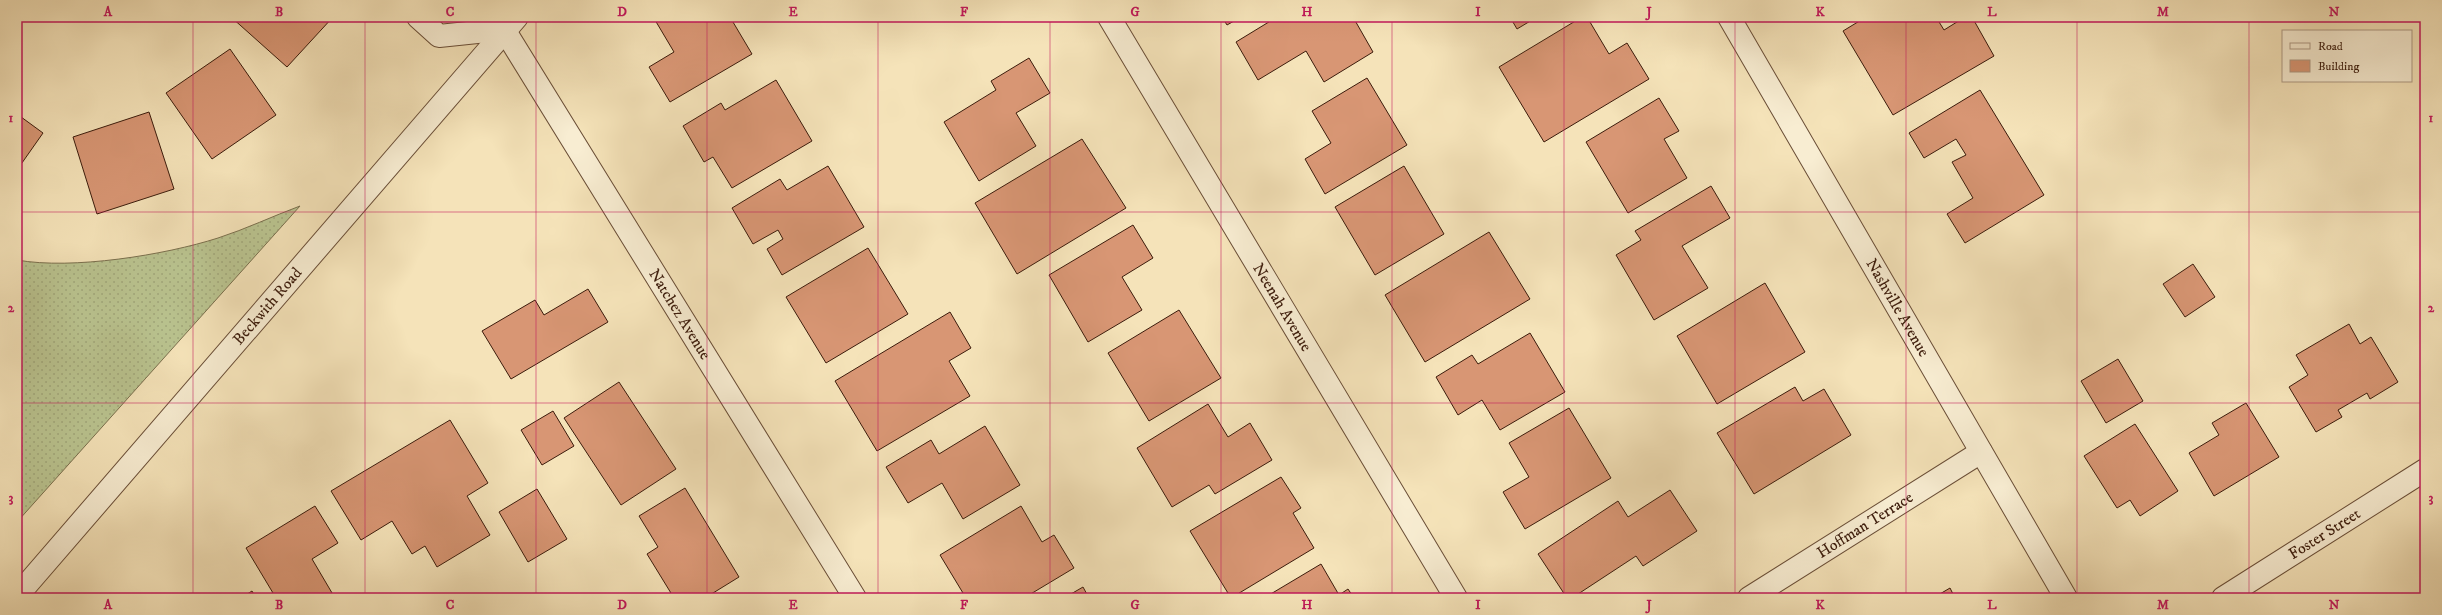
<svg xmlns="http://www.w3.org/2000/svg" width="2442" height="615" viewBox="0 0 2442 615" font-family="'IM FELL DW Pica',serif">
  <defs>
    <pattern id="grass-dots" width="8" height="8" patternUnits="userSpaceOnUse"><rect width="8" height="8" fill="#bac490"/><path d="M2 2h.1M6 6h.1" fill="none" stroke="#a1a87b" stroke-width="1.8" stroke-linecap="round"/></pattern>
  </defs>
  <rect width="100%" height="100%" fill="#f5e3b9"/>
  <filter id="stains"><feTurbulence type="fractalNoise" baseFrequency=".005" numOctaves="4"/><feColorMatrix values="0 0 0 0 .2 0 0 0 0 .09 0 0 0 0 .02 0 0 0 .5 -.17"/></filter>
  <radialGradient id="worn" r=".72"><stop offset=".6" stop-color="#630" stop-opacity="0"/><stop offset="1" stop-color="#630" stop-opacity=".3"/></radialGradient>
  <!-- grass -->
  <path fill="url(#grass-dots)" stroke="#7b704e" d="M300,206L17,522V260C72,270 165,255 218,238C246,229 273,216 300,206Z"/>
  <!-- building -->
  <g fill="#d89674" stroke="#3c1c0c">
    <path d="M231,17H333L287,67Z"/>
    <path d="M659,17H730L752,54L670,102L649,67L674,52L655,20Z"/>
    <path d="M1222,17H1241L1227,25Z"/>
    <path d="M1277,17H1353L1373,52L1324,82L1306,51L1258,80L1236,42Z"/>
    <path d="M1510,17H1537L1517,29Z"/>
    <path d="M1582,17H1587L1609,54L1627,43L1649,79L1544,142L1499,67Z"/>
    <path d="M1866,17H1936L1944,30L1965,17H1972L1994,56L1893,115L1843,31Z"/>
    <path d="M230,49L276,115L212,159L166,93Z"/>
    <path d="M1029,58L1050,93L1016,113L1036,146L979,181L944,122L996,90L991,81Z"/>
    <path d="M1367,78L1407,145L1325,194L1305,159L1331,143L1312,111Z"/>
    <path d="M776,80L812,141L732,188L713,157L704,162L683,126L721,103L725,110Z"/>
    <path d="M1980,90L2044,195L1965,243L1947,214L1973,198L1952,162L1966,155L1956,139L1924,158L1909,133Z"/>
    <path d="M1659,98L1679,131L1664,139L1687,178L1628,213L1586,142Z"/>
    <path d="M149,112L174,189L97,214L73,137Z"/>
    <path d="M17,114L43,133L17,170Z"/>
    <path d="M1082,139L1126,208L1017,274L975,203Z"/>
    <path d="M828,166L864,227L782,275L767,249L783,239L778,230L753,244L732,208L780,179L787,190Z"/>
    <path d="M1404,166L1444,234L1375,275L1335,207Z"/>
    <path d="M1711,186L1730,218L1682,246L1708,288L1654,320L1616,255L1641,240L1635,231Z"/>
    <path d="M1133,225L1153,258L1122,277L1142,310L1088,342L1049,275Z"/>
    <path d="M1489,232L1530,299L1425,362L1385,295Z"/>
    <path d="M868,248L908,314L826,363L786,297Z"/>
    <path d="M2193,264L2215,297L2185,317L2163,284Z"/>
    <path d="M1765,283L1805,352L1717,404L1677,336Z"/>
    <path d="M588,289L608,322L511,379L482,331L535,300L544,315Z"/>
    <path d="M1179,310L1221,378L1149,421L1108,353Z"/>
    <path d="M950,312L971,348L949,361L970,396L877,451L835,381Z"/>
    <path d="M2349,324L2360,344L2371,337L2398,382L2370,399L2367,393L2338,410L2342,417L2316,432L2289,387L2308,375L2296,355Z"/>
    <path d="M1530,333L1565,392L1500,430L1482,400L1458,415L1436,377L1472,355L1478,364Z"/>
    <path d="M2118,359L2143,401L2106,423L2081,381Z"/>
    <path d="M619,382L676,469L621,505L564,418Z"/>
    <path d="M1795,387L1803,401L1824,389L1851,435L1754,494L1717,433Z"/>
    <path d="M2246,403L2279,457L2214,496L2189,453L2219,435L2212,423Z"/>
    <path d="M1208,404L1228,437L1250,423L1272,460L1215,494L1209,485L1172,507L1137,448Z"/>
    <path d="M1569,408L1611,478L1525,529L1503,492L1529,477L1509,443Z"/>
    <path d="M553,411L574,446L542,465L521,430Z"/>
    <path d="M450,420L488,483L467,496L490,535L437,567L425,546L412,554L392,521L361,540L331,491Z"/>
    <path d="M2135,424L2178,491L2140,516L2130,500L2117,508L2084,456Z"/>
    <path d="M985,426L1020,485L963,519L942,483L908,503L886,467L931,440L939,454Z"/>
    <path d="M1281,477L1301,508L1293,513L1314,548L1231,598L1190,531Z"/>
    <path d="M685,488L739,577L705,598H674L647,554L658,547L639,516Z"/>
    <path d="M537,489L567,539L528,562L499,512Z"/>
    <path d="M1670,490L1697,531L1643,566L1636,556L1572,598H1567L1538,554L1618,501L1628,517Z"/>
    <path d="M315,506L338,543L312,559L335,598H276L246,548Z"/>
    <path d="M1021,506L1042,542L1054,535L1074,568L1024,598H966L940,555Z"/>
    <path d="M1321,564L1339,595L1348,589L1354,598H1264Z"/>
    <path d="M1083,587L1089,598H1064Z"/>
    <path d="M1950,588L1955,598H1933Z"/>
    <path d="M252,591L256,598H241Z"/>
  </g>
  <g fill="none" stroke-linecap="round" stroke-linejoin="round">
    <!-- minor casing -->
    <g stroke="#6a4e37" stroke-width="24">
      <g id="minor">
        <path d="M418,17L439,36L506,29"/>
        <path id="s1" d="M1109,17L1456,598"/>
        <path id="s2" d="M1729,17L2066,598"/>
        <path id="s3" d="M497,18L855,598"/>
        <path id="s4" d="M17,596L517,17"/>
        <path id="s5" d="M1749,598L1981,452"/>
        <path id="s6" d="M2223,598L2425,470"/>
      </g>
    </g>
    <!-- minor -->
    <use href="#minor" stroke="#f8edd2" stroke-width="22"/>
  </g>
  <!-- grid -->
  <path fill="none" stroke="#c2185b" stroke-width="1" stroke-opacity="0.55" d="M193,17V598M365,17V598M536,17V598M707,17V598M878,17V598M1050,17V598M1221,17V598M1392,17V598M1564,17V598M1735,17V598M1906,17V598M2077,17V598M2249,17V598M17,212H2425M17,403H2425"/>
  <g text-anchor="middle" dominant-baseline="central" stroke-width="3.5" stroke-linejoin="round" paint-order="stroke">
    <!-- street labels -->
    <g font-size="16" fill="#3c1c0c" stroke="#f8edd2">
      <text stroke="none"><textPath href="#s4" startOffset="383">Beckwith Road</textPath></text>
      <text stroke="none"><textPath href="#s1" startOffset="338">Neenah Avenue</textPath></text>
      <text stroke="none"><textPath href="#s2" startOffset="336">Nashville Avenue</textPath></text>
      <text stroke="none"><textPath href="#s3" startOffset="348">Natchez Avenue</textPath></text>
      <text stroke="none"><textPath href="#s5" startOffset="137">Hoffman Terrace</textPath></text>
      <text stroke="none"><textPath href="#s6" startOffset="120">Foster Street</textPath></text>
    </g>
  </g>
  <!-- margin -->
  <rect width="2442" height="615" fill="none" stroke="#f5e3b9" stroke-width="44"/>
  <!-- legend -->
  <rect x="2282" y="30" width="130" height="52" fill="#f8edd2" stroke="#ad9983"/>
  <rect x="2290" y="43" width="20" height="6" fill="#f8edd2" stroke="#ad9983"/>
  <text x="2318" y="50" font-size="12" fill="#3c1c0c">Road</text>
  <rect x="2290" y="60" width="20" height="12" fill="#d89674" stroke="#ad9983"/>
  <text x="2318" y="70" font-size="12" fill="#3c1c0c">Building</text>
  <rect x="22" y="22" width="2398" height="571" fill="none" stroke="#c2185b" stroke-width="1.5"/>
  <g font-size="13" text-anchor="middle" font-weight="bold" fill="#c2185b">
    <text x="108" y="16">A</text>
    <text x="279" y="16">B</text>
    <text x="450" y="16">C</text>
    <text x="622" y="16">D</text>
    <text x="793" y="16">E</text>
    <text x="964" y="16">F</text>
    <text x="1135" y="16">G</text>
    <text x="1307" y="16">H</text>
    <text x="1478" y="16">I</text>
    <text x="1649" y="16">J</text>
    <text x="1820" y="16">K</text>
    <text x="1992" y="16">L</text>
    <text x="2163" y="16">M</text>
    <text x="2334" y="16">N</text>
    <text x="11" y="122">1</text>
    <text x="2431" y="122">1</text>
    <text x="11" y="312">2</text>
    <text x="2431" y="312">2</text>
    <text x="11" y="502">3</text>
    <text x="2431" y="502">3</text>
    <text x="108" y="609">A</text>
    <text x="279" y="609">B</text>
    <text x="450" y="609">C</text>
    <text x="622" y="609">D</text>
    <text x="793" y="609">E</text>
    <text x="964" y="609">F</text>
    <text x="1135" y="609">G</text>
    <text x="1307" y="609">H</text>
    <text x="1478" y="609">I</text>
    <text x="1649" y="609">J</text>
    <text x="1820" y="609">K</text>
    <text x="1992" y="609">L</text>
    <text x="2163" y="609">M</text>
    <text x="2334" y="609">N</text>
  </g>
  <rect width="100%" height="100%" filter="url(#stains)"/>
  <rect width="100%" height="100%" fill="url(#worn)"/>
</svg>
